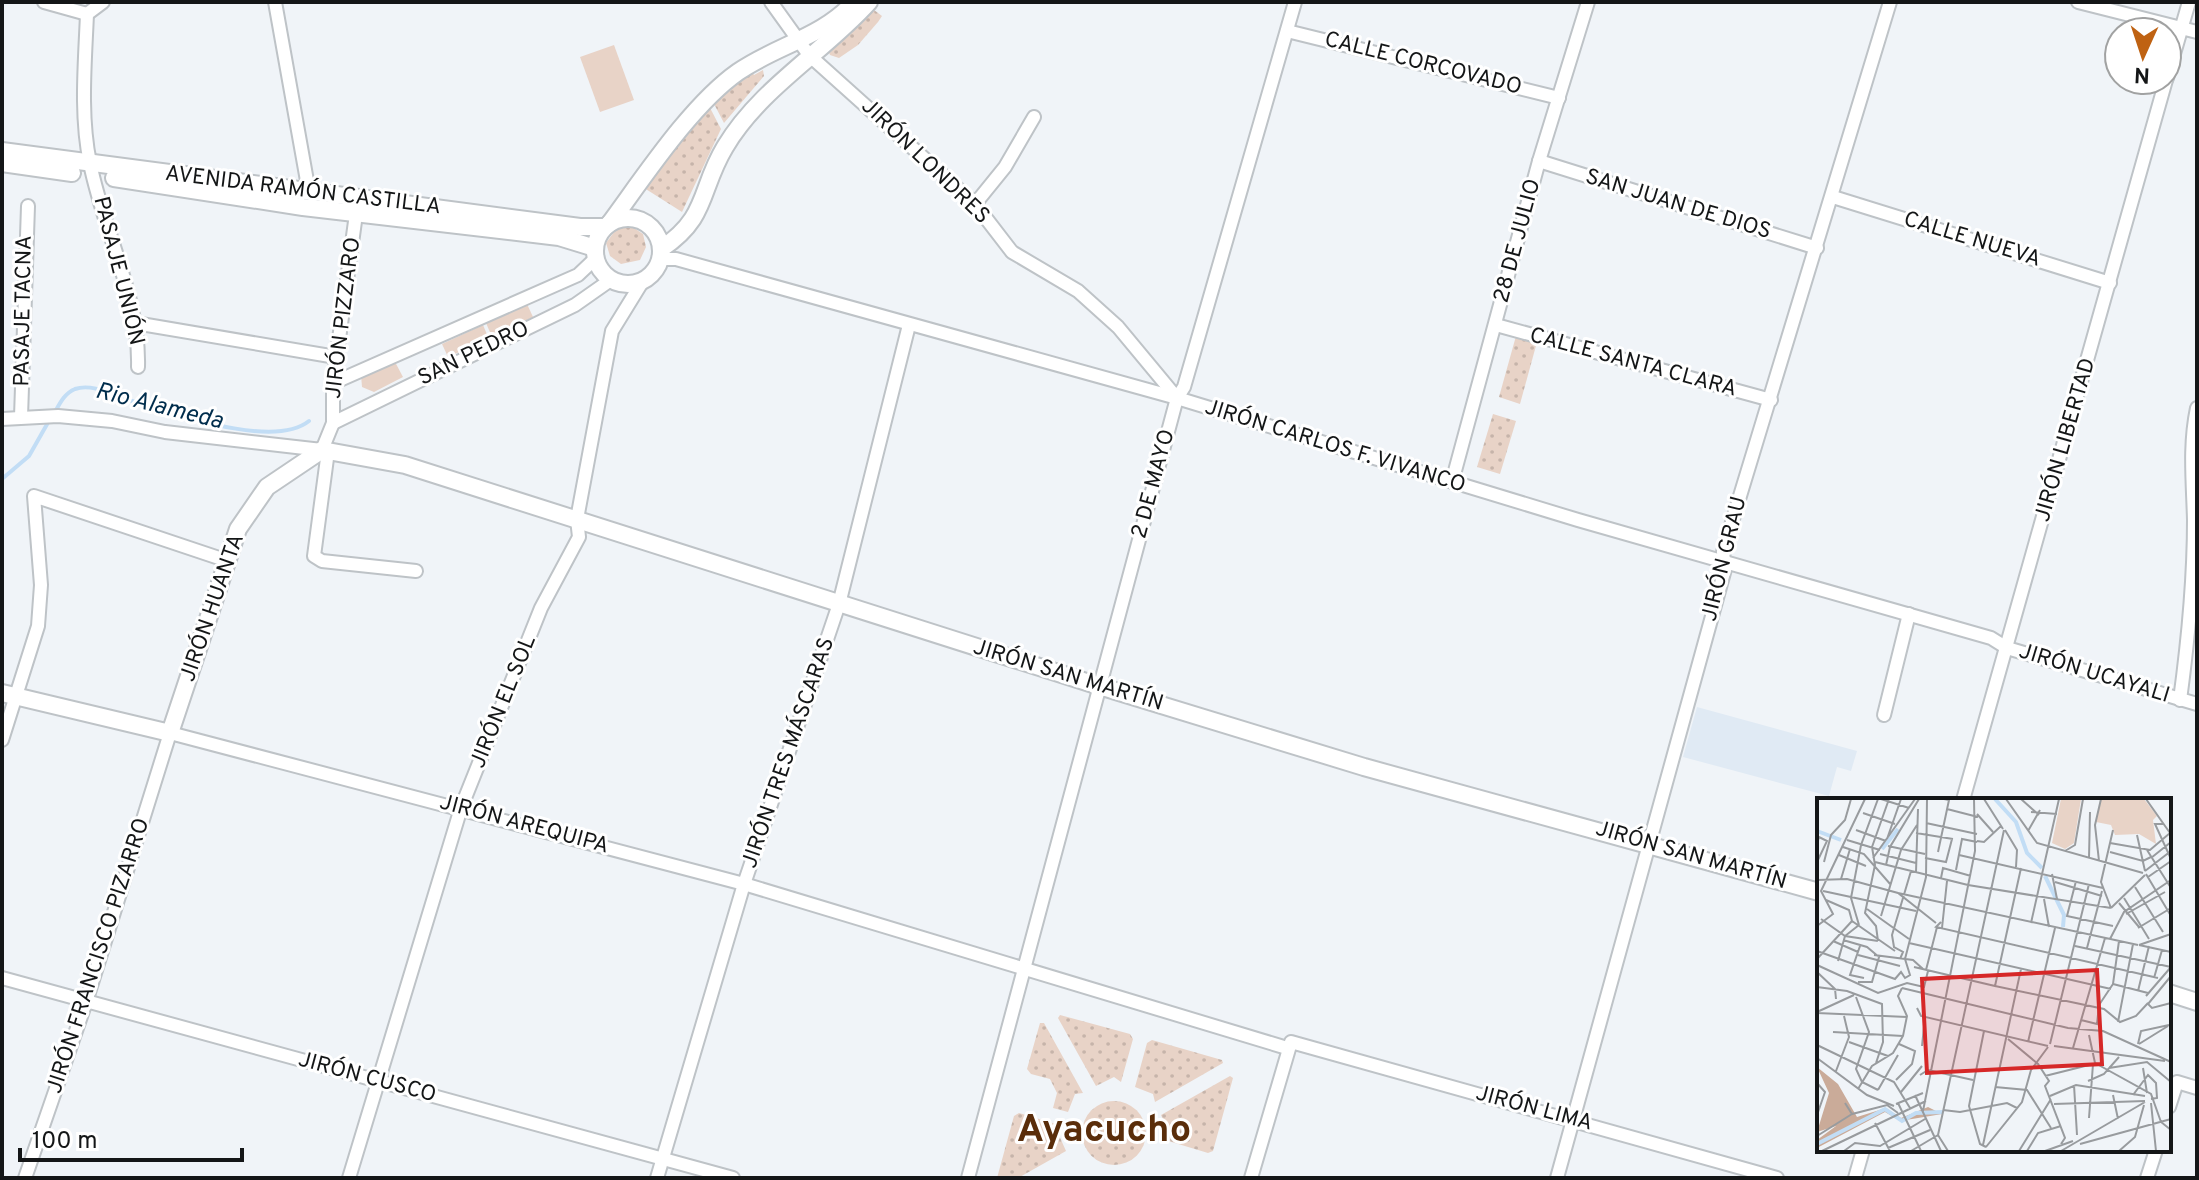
<svg xmlns="http://www.w3.org/2000/svg" width="2199" height="1180" viewBox="0 0 2199 1180" font-family="Overpass,sans-serif">
  <defs>
    <pattern id="grass-dots" width="8" height="8" patternUnits="userSpaceOnUse" patternTransform="scale(2)"><rect width="8" height="8" fill="#e8d3c7"/><path d="M2 2h.1M6 6h.1" fill="none" stroke="#c6b4aa" stroke-width="1.8" stroke-linecap="round"/></pattern>
  </defs>
  <rect width="100%" height="100%" fill="#f0f4f8"/>
  <!-- built -->
  <path fill="#e0eaf4" d="M1697,707L1857,751L1851,771L1837,767L1829,796L1683,757Z"/>
  <!-- grass -->
  <g fill="url(#grass-dots)">
    <path d="M870,7L882,16L878,22L858,45L839,58L830,55L828,50Z"/>
    <path d="M749,67L754,75L763,70L764,76L724,123L712,100Z"/>
    <path d="M708,104L721,129L682,212L641,186Z"/>
    <path d="M631,226L643,234L646,247L640,260L621,264L610,256L606,243L617,228Z"/>
    <path d="M1516,336L1537,342L1520,404L1499,397Z"/>
    <path d="M1493,414L1516,421L1500,474L1477,467Z"/>
    <path d="M1060,1015L1130,1034L1133,1039L1121,1082L1114,1077L1096,1086L1058,1018Z"/>
    <path d="M1040,1023H1044L1083,1093L1075,1094L1068,1112L1053,1108L1057,1093L1050,1079L1031,1074L1027,1069Z"/>
    <path d="M1152,1040L1222,1060L1223,1063L1155,1102L1153,1094L1135,1087L1147,1043Z"/>
    <path d="M1230,1076L1233,1078L1213,1151L1208,1153L1165,1140L1169,1133L1161,1115Z"/>
    <circle cx="1114" cy="1133" r="32"/>
    <path d="M1019,1113L1063,1126L1058,1133L1066,1151L1018,1178H997L1014,1116Z"/>
  </g>
  <!-- garden -->
  <g fill="#e8d3c7">
    <path d="M614,45L634,100L600,112L580,57Z"/>
    <path d="M527,304L533,317L492,337L486,323Z"/>
    <path d="M483,325L489,339L448,357L442,344Z"/>
    <path d="M395,362L403,377L374,392L362,387L361,375Z"/>
  </g>
  <g fill="none" stroke-linecap="round" stroke-linejoin="round">
    <!-- stream -->
    <g stroke="#c2ddf5" stroke-width="4">
      <path d="M55,412C60,403 65,393 75,389C92,383 113,395 129,400C170,412 273,450 309,421"/>
      <path d="M2,479L29,456L50,419"/>
    </g>
    <!-- street casing -->
    <g stroke="#bec3c7" stroke-width="16">
      <g id="street">
        <path d="M44,2L87,14"/>
        <path d="M275,2L309,192"/>
        <path d="M771,2L809,55L975,204L1012,252L1078,291L1118,327L1177,398"/>
        <path d="M2078,2L2197,32"/>
        <path d="M87,14C85,63 80,115 90,163C103,230 140,297 138,367"/>
        <path d="M87,14L103,2"/>
        <path d="M1287,31L1559,98"/>
        <path d="M2167,78L2189,2"/>
        <path d="M1539,161L1817,248"/>
        <path d="M1833,197L2110,283"/>
        <path d="M975,204L1005,167L1034,117"/>
        <path d="M660,259H676L1177,398L1578,520L1991,638L2007,648L2197,704"/>
        <path d="M135,323L336,357"/>
        <path d="M1496,325L1771,400"/>
        <path d="M333,383L578,275L596,258"/>
        <path d="M21,417L28,206"/>
        <path d="M2,419L58,416L112,421L165,432L322,450L333,423V383L356,214"/>
        <path d="M333,423L575,305L612,279"/>
        <path d="M328,451L314,556L322,561L416,571"/>
        <path d="M1452,482L1539,161L1588,2"/>
        <path d="M2180,700C2188,641 2194,580 2194,520C2193,482 2189,446 2197,408"/>
        <path d="M1884,715L1909,614"/>
        <path d="M2,740L38,626L41,585L34,496L228,561"/>
        <path d="M1963,800L2166,80"/>
        <path d="M2,978L733,1178"/>
        <path d="M2169,1107L2177,1082L2197,1088"/>
        <path d="M25,1178L86,1002L170,733L744,884L1287,1048"/>
        <path d="M349,1178L461,808L541,608L579,537L577,519L612,331L644,279"/>
        <path d="M657,1178L744,884L839,604L909,325"/>
        <path d="M968,1178L1177,398L1184,387L1295,2"/>
        <path d="M1251,1178L1291,1042L1777,1178"/>
        <path d="M1557,1178L1725,569L1723,552L1890,2"/>
        <path d="M1855,1178L1863,1150"/>
        <path d="M2147,1178L2156,1150"/>
      </g>
    </g>
    <!-- secondary casing -->
    <g stroke="#bec3c7" stroke-width="20">
      <g id="secondary">
        <path d="M2,151L580,227H605"/>
        <path d="M2,163L72,173"/>
        <path d="M114,178L303,207L559,237L595,248"/>
        <circle cx="628" cy="251" r="33"/>
        <path d="M610,223C644,177 691,105 738,72C775,46 823,37 854,2"/>
        <path d="M661,249C709,217 699,190 725,147C760,88 824,52 869,2"/>
        <path d="M2,693L170,733L238,529L267,487L322,450L405,465L1099,686L1364,767L1819,892"/>
        <path d="M2169,993L2197,1002"/>
      </g>
    </g>
    <!-- street -->
    <use href="#street" stroke="#fff" stroke-width="12"/>
    <!-- secondary -->
    <use href="#secondary" stroke="#fff" stroke-width="16"/>
  </g>
  <g text-anchor="middle" dominant-baseline="central" stroke-width="6" stroke-linejoin="round" paint-order="stroke">
    <!-- street labels -->
    <g font-size="22" fill="#141617" stroke="#fff">
      <text transform="translate(1423 64) rotate(14)">CALLE CORCOVADO</text>
      <text transform="translate(925 162) rotate(44)">JIRÓN LONDRES</text>
      <text transform="translate(303 191) rotate(7)">AVENIDA RAMÓN CASTILLA</text>
      <text transform="translate(1678 205) rotate(17)">SAN JUAN DE DIOS</text>
      <text transform="translate(1972 240) rotate(17)">CALLE NUEVA</text>
      <text transform="translate(1518 241) rotate(-75)">28 DE JULIO</text>
      <text transform="translate(118 271) rotate(76)">PASAJE UNIÓN</text>
      <text transform="translate(24 311) rotate(-89)">PASAJE TACNA</text>
      <text transform="translate(344 318) rotate(-83)">JIRÓN PIZZARO</text>
      <text transform="translate(474 354) rotate(-26)">SAN PEDRO</text>
      <text transform="translate(1633 363) rotate(15)">CALLE SANTA CLARA</text>
      <text transform="translate(2066 440) rotate(-74)">JIRÓN LIBERTAD</text>
      <text transform="translate(1335 447) rotate(17)">JIRÓN CARLOS F. VIVANCO</text>
      <text transform="translate(1154 484) rotate(-75)">2 DE MAYO</text>
      <text transform="translate(1725 559) rotate(-76)">JIRÓN GRAU</text>
      <text transform="translate(213 608) rotate(-71)">JIRÓN HUANTA</text>
      <text transform="translate(2094 674) rotate(17)">JIRÓN UCAYALI</text>
      <text transform="translate(1068 676) rotate(17)">JIRÓN SAN MARTÍN</text>
      <text transform="translate(504 702) rotate(-68)">JIRÓN EL SOL</text>
      <text transform="translate(789 753) rotate(-71)">JIRÓN TRES MÁSCARAS</text>
      <text transform="translate(524 825) rotate(15)">JIRÓN AREQUIPA</text>
      <text transform="translate(1691 856) rotate(16)">JIRÓN SAN MARTÍN</text>
      <text transform="translate(99 956) rotate(-72)">JIRÓN FRANCISCO PIZARRO</text>
      <text transform="translate(367 1078) rotate(15)">JIRÓN CUSCO</text>
      <text transform="translate(1534 1109) rotate(15)">JIRÓN LIMA</text>
    </g>
    <!-- water labels -->
    <g font-size="24" font-style="italic" fill="#002d4c" stroke="#fff">
      <text transform="translate(159 407) rotate(14)">Rio Alameda</text>
    </g>
    <!-- town labels -->
    <g font-size="38" font-weight="bold" fill="#5a2d0a" stroke="#fff">
      <text x="1104" y="1131">Ayacucho</text>
    </g>
  </g>
  <!-- overview -->
  <g transform="translate(1817 798)">
    <rect width="354" height="354" fill="#f0f4f8"/>
    <path d="M0,269L21,286L40,319L69,310L84,320L111,309L125,316L83,323L68,314L0,350V342L19,328L0,334L12,295Z" fill="#caab99"/>
    <path d="M244,1H264L257,45L248,51L235,45ZM284,1H327L340,18L336,22L339,46L322,36L298,37L294,27L279,24Z" fill="#e8d3c7"/>
    <path fill="none" stroke="#c2ddf5" stroke-width="4" d="M178,1L199,24L210,55L225,70M0,33L24,42M65,51L81,31M228,78L247,117L246,129M0,346L68,311L85,323L99,315L126,314"/>
    <path fill="none" stroke="#989b9e" stroke-width="2" d="M64,1L92,10M167,1L186,31M189,1L220,45L326,75M204,1L222,17M329,1L353,35M130,11L161,19M214,14L240,16M46,15L78,26M160,16L176,34M109,25L160,36M347,26H338L354,61M39,32L69,43M188,32L200,52L199,69M211,33L223,12M99,35L136,41M320,37L328,73M70,41L84,1M30,42L63,52M160,43L167,44L184,28M293,45L333,52L353,35M0,46L2,39L10,43L0,64M71,48L108,56M26,49L47,56L74,87M330,52L354,90M248,53L258,47L266,1M121,54L132,2L127,1M293,54L326,63L334,59M63,56L99,65M22,57L49,68M142,57L286,90M56,60L98,1M108,60L129,64L135,41M272,60L273,14M334,60L354,44M282,63L278,27L284,1M7,64L14,37L28,22L34,1M58,64L151,87L294,110M69,67L73,49L102,1M139,72L145,41L160,44M328,73L354,53M99,74L101,11M235,76L240,101M329,76L354,118M331,79L354,63M124,80L126,70L154,78M24,81L33,51M0,82L30,81L81,95L119,125M259,83L250,118L296,128M238,84L285,98M318,89L346,134M6,93L99,113M81,95L321,147M307,100L332,141M227,101L232,129M9,102L32,112L35,123M302,105L322,129M294,110L284,84L296,32M294,110L328,77M50,111L92,141M309,116L348,94M64,118L84,52L100,27M4,121L28,138L61,143M35,123L78,153M124,124L119,129L341,180M214,125L242,1M42,127L34,100L44,47L61,1M0,128L16,116L4,93L48,1M125,130L130,83M321,130L354,110M293,141L307,114L354,82M26,142L50,149L62,159L55,184H41M16,143L41,154M61,143L59,128L48,115L58,67L55,49L72,1M92,145L294,191M322,147L354,136M322,147L354,154M43,148L33,177L47,180M258,148L354,169M270,150L285,93M0,153L78,181L84,174L88,180L93,177L88,161M41,157L83,168M57,157L96,162L106,171M0,161L35,123M83,161L86,154L77,149L75,137L94,73M88,161L109,79L110,1M21,163L28,138L42,127M0,167L61,195L90,185L107,189L111,173M97,169L178,188L204,70M109,172L120,129M0,174L18,191L19,201M354,178L331,206L335,210L354,205M337,180L345,152M296,186L331,195M178,188L287,211L303,224L319,218L331,205M0,189L30,193L65,206L66,244L59,265M85,190L251,230L286,233L354,264M321,193L332,148M329,198L354,169M39,199L52,234L39,271L45,284L61,292M100,210L104,218L231,248M0,214L37,197M0,215L90,219M264,222L280,226L282,207L296,186L302,143M301,224L316,146M167,233L152,308L163,346L169,349M16,234L86,238M272,237L278,265M191,241L221,266L232,283L228,288L248,340L244,346M32,244L71,258M211,244L238,130M233,246L272,86M321,246L324,233L352,227M322,246L351,228M0,247L77,284L93,310M105,248L108,219M237,248L348,263M256,250L288,140M0,260L50,297L77,308M278,265L334,296L344,324L354,332M292,270L330,264L354,284M326,270L330,295M19,273L32,239L27,218M103,277L111,272L156,282M228,278L276,266M79,282L95,266L98,253L82,246M271,283L287,276L302,259M0,285L8,294L0,317M257,287L260,337M178,289L210,292L234,330M41,291L55,268L76,255L86,238L90,218L81,198L85,190M61,292L81,257M84,294L105,268M98,297L124,353M296,297L301,321M316,297L331,277L339,285L340,300L334,301M233,298L259,287L328,298M28,305L35,316L70,307L81,315M81,305L104,353M334,305L339,353M79,306L106,295M237,306L328,303M126,312L143,314L190,305L200,310M106,313L158,53L157,1M272,320L276,266M58,325L73,353M121,337L187,32M0,338L35,316M263,346L354,321M166,347L204,171M169,349L205,304L214,272L231,249M71,350L113,332M5,353L109,303M27,353L38,345L63,348L108,321M94,353L121,337L131,353M202,353L234,301M210,353L221,335L244,328M228,353L256,343M244,353L328,304M302,353L318,339L327,307"/>
    <path fill="#d62828" fill-opacity="0.15" stroke="#d62828" stroke-width="4" d="M280,172L285,266L110,275L105,181Z"/>
    <rect width="354" height="354" fill="none" stroke="#141617" stroke-width="4"/>
  </g>
  <!-- border -->
  <rect width="2199" height="1180" fill="none" stroke="#141617" stroke-width="8"/>
  <!-- north arrow -->
  <g transform="translate(2143 56) rotate(183)"><circle r="38" fill="#ffffff" stroke="#a1a2a2" stroke-width="2"/>
  <path d="M0-6L14 30L0 20L-14 30Z" fill="#bf6212"/>
  <text y="-12" font-size="22" font-weight="bold" text-anchor="middle" fill="#141617">N</text>
  </g>
  <!-- scale -->
  <path d="M20 1148v12h222v-12" fill="none" stroke="#141617" stroke-width="4"/>
  <text x="32" y="1148" font-size="24" fill="#141617" stroke="#ffffff" stroke-width="6" paint-order="stroke">100 m</text>
</svg>
